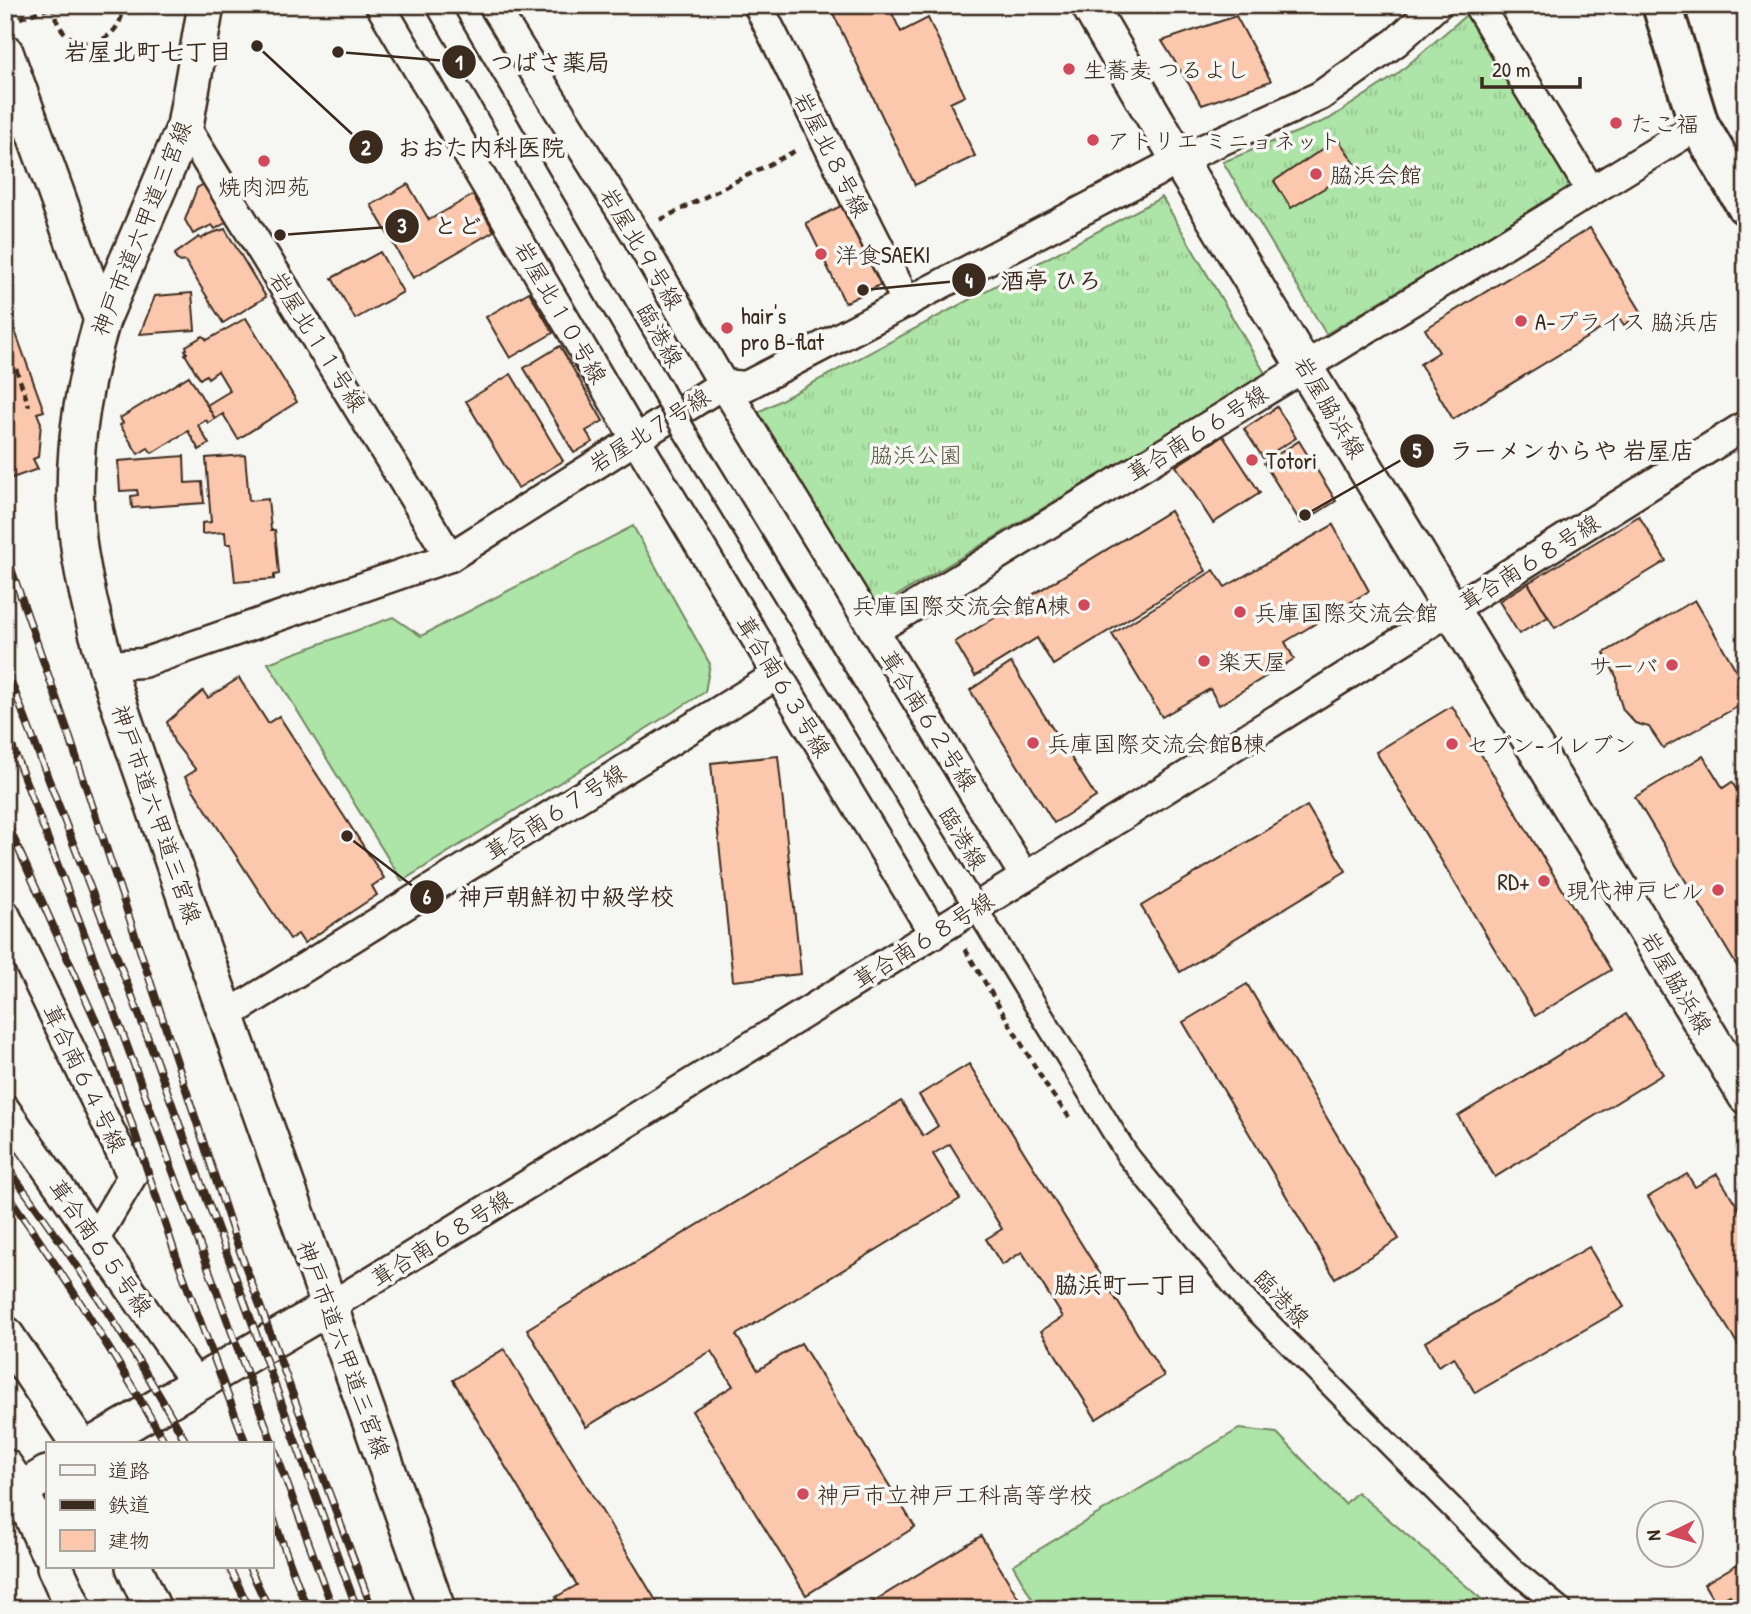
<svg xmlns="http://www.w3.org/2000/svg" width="1751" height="1614" viewBox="0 0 1751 1614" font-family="'Patrick Hand','Klee One',sans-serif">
  <defs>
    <pattern id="grass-tufts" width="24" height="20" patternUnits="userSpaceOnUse" patternTransform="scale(1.75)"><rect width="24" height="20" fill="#ade4a7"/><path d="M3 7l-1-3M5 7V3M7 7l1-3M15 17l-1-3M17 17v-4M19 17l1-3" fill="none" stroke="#96c48f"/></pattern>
  </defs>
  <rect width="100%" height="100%" fill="#f6f6f2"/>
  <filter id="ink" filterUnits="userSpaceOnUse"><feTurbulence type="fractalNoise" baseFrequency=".0143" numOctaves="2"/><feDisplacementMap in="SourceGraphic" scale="14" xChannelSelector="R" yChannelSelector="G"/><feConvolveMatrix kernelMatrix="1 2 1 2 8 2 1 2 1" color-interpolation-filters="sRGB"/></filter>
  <g filter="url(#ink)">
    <!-- grass -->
    <g fill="url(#grass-tufts)" stroke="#748762" stroke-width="2">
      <path d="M1472,10L1573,186L1326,334L1223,162L1329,119L1396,75Z"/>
      <path d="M1162,197L1266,375L883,604L870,605L753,415Z"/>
    </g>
    <!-- pitch -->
    <g fill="#ade4a7" stroke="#748762" stroke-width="2">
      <path d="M633,526L710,664L705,692L402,881L268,663L393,617L421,636Z"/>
      <path d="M1239,1429L1277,1433L1345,1504L1357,1492L1493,1609H1038L1013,1565Z"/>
    </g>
    <!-- building -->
    <g fill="#fcc8ad" stroke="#3b2a1e" stroke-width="2">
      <path d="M829,5H888L901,32L928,18L965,96L950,103L975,156L915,185Z"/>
      <path d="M1236,16L1271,81L1202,105L1162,41Z"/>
      <path d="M1338,139L1358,168L1291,208L1274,181Z"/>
      <path d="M204,184L227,222L215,229L212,225L193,234L185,220L197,188Z"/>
      <path d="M408,184L429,220L473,195L494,231L413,278L371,205Z"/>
      <path d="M843,205L882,284L845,303L806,223Z"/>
      <path d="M1590,228L1642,313L1624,325L1619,318L1453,419L1420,364L1439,352L1425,329Z"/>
      <path d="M225,229L266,297L223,323L185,261L181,262L176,259L175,254L199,237L201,239L209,234Z"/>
      <path d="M380,252L403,292L355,319L332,278Z"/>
      <path d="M529,292L553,333L510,358L486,317Z"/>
      <path d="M192,293L195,330L140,334L155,296Z"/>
      <path d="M5,303L44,411L37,413L41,423L38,457L33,459L38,469L12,478L5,459Z"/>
      <path d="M246,318L297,402L238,439L223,414L215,419L207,405L230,391L218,371L208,378L206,375L200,379L185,354L187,353L185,350L187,349L186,346L203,336L207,340Z"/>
      <path d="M560,346L603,421L586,431L593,442L574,453L524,368Z"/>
      <path d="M511,374L563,461L518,488L466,401Z"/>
      <path d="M189,376L215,419L208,423L206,420L198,425L209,444L199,450L188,431L152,453L148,448L138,454L120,425L123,423L120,418Z"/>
      <path d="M1277,407L1296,438L1263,458L1244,429Z"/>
      <path d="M1223,436L1260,493L1213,523L1176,466Z"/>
      <path d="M1299,441L1336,501L1301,523L1264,463Z"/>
      <path d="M245,455L249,501L268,499L271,530H275L279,574L274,575V579L235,582L231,544H226L225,532L202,534V523L211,522L206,458Z"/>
      <path d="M184,456L185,483L202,482L204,503L132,508L131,496L138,495L137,490L120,491L118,461Z"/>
      <path d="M1170,511L1206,571L1053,665L1037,638L975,676L955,642Z"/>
      <path d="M1639,516L1666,561L1555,628L1528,583Z"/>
      <path d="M1333,525L1369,591L1285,642L1294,659L1219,705L1210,689L1162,717L1112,634L1214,570L1225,587Z"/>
      <path d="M1528,583L1548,617L1519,634L1499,601Z"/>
      <path d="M1695,600L1746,687V702L1663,748L1649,727L1635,723L1623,710L1618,694L1617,678L1604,653Z"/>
      <path d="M1011,663L1096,797L1054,823L970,690Z"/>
      <path d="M239,678L268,723L279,716L384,878L372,886L377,895L304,943L298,934L290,939L185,777L196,770L174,742L167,722L203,691L208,698Z"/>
      <path d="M1452,706L1611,970L1535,1016L1376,752Z"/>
      <path d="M778,756L801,974L733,981L711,763Z"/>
      <path d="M1703,756L1723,788L1732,782L1742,799L1746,797V981L1635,797Z"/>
      <path d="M1307,806L1346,871L1180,972L1141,906Z"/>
      <path d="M1247,984L1399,1239L1335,1278L1183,1022Z"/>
      <path d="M1626,1014L1663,1074L1495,1177L1458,1116Z"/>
      <path d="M969,1064L1164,1376L1096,1419L1041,1331L1063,1317L1022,1252L1002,1265L986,1239L1002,1229L950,1144L933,1154L960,1199L736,1335L758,1370L801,1343L915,1527L806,1595L692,1411L733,1386L711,1351L586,1427L527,1329L901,1101L923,1136L938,1126L919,1095Z"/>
      <path d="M1687,1174L1695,1187L1717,1174L1746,1220V1358L1648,1197Z"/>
      <path d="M1589,1247L1624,1307L1475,1393L1454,1357L1438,1366L1425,1342Z"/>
      <path d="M504,1349L661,1609H564L556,1597L577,1585L453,1380Z"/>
      <path d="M981,1536L1025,1609H861Z"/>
      <path d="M1746,1559V1609H1738L1730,1595L1715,1603L1704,1584Z"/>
    </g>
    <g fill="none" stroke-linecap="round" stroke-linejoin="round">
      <!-- pedestrian casing -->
      <g stroke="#3b2a1e" stroke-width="26">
        <g id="pedestrian">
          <path d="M437,5L662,390"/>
          <path d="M685,432L956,876"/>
          <path d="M992,934L1128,1156L1243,1297L1515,1571L1561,1609"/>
        </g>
      </g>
      <!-- minor casing -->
      <g stroke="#3b2a1e" stroke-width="33">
        <g id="minor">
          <path d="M380,5L635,438L934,934"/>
          <path d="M493,5L635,233L723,384L1025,877"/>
          <path d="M758,5L907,303"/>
          <path d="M1478,5L1591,191"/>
          <path d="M185,126L450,557"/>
          <path d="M874,631L1699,125"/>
          <path d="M105,665L143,663L450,557L723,384L746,386L1179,160L1320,96L1396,42L1437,5"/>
          <path d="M5,914L132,1176L95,1239"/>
          <path d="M226,1016L777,675"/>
          <path d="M5,1109L197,1385"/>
          <path d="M329,1307L1025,877L1746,425"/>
        </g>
      </g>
      <!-- tertiary casing -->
      <g stroke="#3b2a1e" stroke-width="40">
        <g id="tertiary">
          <path d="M206,5L185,126L102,320C80,395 68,476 80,554C91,624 114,691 137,757C157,815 177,872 196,930C275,1157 356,1383 437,1609"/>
          <path d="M1089,5L1179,160L1746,1096"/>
          <path d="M5,52L102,320"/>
          <path d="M5,1334L79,1444"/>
          <path d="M94,1444L329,1307"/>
          <path d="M5,1467L21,1491L47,1549"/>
          <path d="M5,1500L47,1474"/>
          <path d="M55,1567L74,1609"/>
          <path d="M134,1567L153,1609"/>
        </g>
      </g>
      <!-- trunk casing -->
      <g stroke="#3b2a1e" stroke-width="44">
        <path id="trunk" d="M1662,5L1699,125L1746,205"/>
      </g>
      <!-- path -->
      <g stroke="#3b2a1e" stroke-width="4.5" stroke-dasharray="7 5" stroke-linecap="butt">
        <path d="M53,5C57,55 119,55 124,5"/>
        <path d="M1620,5L1623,14L1628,10"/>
        <path d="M20,18L52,7"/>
        <path d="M660,220L797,150"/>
        <path d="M5,338L12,356"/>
        <path d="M16,369L29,406"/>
        <path d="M965,949L1049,1090L1069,1117"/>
      </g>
      <!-- pedestrian -->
      <use href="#pedestrian" stroke="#f6f6f2" stroke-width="21"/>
      <!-- minor -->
      <use href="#minor" stroke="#f6f6f2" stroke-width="28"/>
      <!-- tertiary -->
      <use href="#tertiary" stroke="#f6f6f2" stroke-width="35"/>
      <!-- trunk -->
      <use href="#trunk" stroke="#f6f6f2" stroke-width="38"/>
      <!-- rail casing -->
      <g stroke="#3b2a1e" stroke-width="8">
        <g id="rail">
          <path d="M5,551L67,729L235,1238L372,1609"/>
          <path d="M5,666L143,1025L357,1609"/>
          <path d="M5,728L122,1032L333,1609"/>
          <path d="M5,819L102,1035L177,1259L246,1444"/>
          <path d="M5,1164C71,1254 133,1346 187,1444"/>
          <path d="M5,1191C63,1273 116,1357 166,1444"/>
          <path d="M271,1512L307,1609"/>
          <path d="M229,1567L250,1609"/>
          <path d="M249,1567L269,1609"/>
        </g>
      </g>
      <!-- rail -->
      <use href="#rail" stroke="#f6f6f2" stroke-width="5" stroke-dasharray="16" stroke-linecap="butt"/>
      <!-- pedestrian-bridge casing -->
      <g stroke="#3b2a1e" stroke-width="26" stroke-linecap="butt">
        <g id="pedestrian-bridge">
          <path d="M662,390L685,432"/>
          <path d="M956,876L992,934"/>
        </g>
      </g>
      <!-- pedestrian-bridge -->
      <use href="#pedestrian-bridge" stroke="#f6f6f2" stroke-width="21"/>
    </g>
  </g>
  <!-- markers -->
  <g fill="#d1495b" stroke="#f6f6f2" stroke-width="2.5">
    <circle cx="1069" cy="69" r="7"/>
    <circle cx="1616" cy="123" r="7"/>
    <circle cx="1093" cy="140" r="7"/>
    <circle cx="264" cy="161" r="7"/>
    <circle cx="1316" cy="174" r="7"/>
    <circle cx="821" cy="254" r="7"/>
    <circle cx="1521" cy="321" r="7"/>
    <circle cx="727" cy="328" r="7"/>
    <circle cx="1252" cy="460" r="7"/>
    <circle cx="1084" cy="605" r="7"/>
    <circle cx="1240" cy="612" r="7"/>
    <circle cx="1204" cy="661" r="7"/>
    <circle cx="1672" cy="665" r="7"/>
    <circle cx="1033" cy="743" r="7"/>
    <circle cx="1452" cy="744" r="7"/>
    <circle cx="1544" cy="881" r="7"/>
    <circle cx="1718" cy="890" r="7"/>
    <circle cx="803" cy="1494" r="7"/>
  </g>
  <g text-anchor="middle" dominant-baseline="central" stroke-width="7" stroke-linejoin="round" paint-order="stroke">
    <!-- poi labels -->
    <g font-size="23" fill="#3b2a1e" stroke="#f6f6f2" text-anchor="start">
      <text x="1083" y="69">生蕎麦 つるよし</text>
      <text x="1630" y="123">たこ福</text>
      <text x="1107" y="140">アトリエ ミニョネット</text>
      <text x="1330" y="174">脇浜会館</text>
      <text x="264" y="186" text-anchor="middle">焼肉泗苑</text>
      <text x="835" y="254">洋食SAEKI</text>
      <text x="741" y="315">hair's<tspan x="741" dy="26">pro B-flat</tspan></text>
      <text x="1535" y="321">A-プライス 脇浜店</text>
      <text x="1266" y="460">Totori</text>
      <text x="1070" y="605" text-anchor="end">兵庫国際交流会館A棟</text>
      <text x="1254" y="612">兵庫国際交流会館</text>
      <text x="1218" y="661">楽天屋</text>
      <text x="1658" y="665" text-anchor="end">サーバ</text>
      <text x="1047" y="743">兵庫国際交流会館B棟</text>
      <text x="1466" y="744">セブン-イレブン</text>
      <text x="1530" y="881" text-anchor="end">RD+</text>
      <text x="1704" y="890" text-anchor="end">現代神戸ビル</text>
      <text x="817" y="1494">神戸市立神戸工科高等学校</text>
    </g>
    <!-- street labels -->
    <g font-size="23" fill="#3b2a1e" stroke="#f6f6f2">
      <text transform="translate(832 154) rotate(63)">岩屋北８号線</text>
      <text transform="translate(141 228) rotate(-68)">神戸市道六甲道三宮線</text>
      <text transform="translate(642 248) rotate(59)">岩屋北９号線</text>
      <text transform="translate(561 312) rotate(60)">岩屋北１０号線</text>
      <text transform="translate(660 335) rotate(60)">臨港線</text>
      <text transform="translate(318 341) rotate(58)">岩屋北１１号線</text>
      <text transform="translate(1330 407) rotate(59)">岩屋脇浜線</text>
      <text transform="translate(649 430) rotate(-32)">岩屋北７号線</text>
      <text transform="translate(1197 433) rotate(-32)">葺合南６６号線</text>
      <text transform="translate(1529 562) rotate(-32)">葺合南６８号線</text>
      <text transform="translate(784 686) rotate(59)">葺合南６３号線</text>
      <text transform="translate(929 720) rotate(58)">葺合南６２号線</text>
      <text transform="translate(555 812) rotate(-32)">葺合南６７号線</text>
      <text transform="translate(157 814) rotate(71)">神戸市道六甲道三宮線</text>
      <text transform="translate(963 838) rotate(58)">臨港線</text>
      <text transform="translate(923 940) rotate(-32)">葺合南６８号線</text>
      <text transform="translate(1677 982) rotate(59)">岩屋脇浜線</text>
      <text transform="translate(85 1078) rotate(64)">葺合南６４号線</text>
      <text transform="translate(441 1238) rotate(-32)">葺合南６８号線</text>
      <text transform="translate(101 1247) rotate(55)">葺合南６５号線</text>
      <text transform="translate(1282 1298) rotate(46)">臨港線</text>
      <text transform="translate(344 1349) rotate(70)">神戸市道六甲道三宮線</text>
    </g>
    <!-- park labels -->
    <g font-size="23" fill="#585840" stroke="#f6f6f2">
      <text x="916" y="454">脇浜公園</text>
    </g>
    <!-- neighbourhood labels -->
    <g font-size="24" font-weight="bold" fill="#3b2a1e" stroke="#f6f6f2">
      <text x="148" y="51">岩屋北町七丁目</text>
      <text x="1126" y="1284">脇浜町一丁目</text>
    </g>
  </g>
  <!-- callouts -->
  <path fill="none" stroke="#3b2a1e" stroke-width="2.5" d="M338 52L459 62M257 46L366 147M280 235L402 226M863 290L969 280M1305 515L1417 451M347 836L427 897"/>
  <g fill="#3b2a1e" stroke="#f6f6f2" stroke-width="2.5">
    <circle cx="338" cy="52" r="7"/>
    <circle cx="257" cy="46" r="7"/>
    <circle cx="280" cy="235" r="7"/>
    <circle cx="863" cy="290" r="7"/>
    <circle cx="1305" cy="515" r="7"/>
    <circle cx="347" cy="836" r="7"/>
    <circle cx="459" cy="62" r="18"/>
    <circle cx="366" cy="147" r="18"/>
    <circle cx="402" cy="226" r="18"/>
    <circle cx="969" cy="280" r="18"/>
    <circle cx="1417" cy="451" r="18"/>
    <circle cx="427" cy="897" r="18"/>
  </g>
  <g font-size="21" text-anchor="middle" font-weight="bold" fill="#fff">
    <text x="459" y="70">1</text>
    <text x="366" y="155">2</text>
    <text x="402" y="233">3</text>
    <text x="969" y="288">4</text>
    <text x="1417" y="458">5</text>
    <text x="427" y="904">6</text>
  </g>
  <g font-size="24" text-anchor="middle" font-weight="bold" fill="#3b2a1e" stroke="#f6f6f2" stroke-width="7" stroke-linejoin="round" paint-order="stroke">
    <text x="550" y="71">つばさ薬局</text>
    <text x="481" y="156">おおた内科医院</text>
    <text x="457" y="234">とど</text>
    <text x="1051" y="289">酒亭 ひろ</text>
    <text x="1572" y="459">ラーメンからや 岩屋店</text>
    <text x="566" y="905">神戸朝鮮初中級学校</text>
  </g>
  <!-- margin -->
  <rect width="1751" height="1614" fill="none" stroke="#f6f6f2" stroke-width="28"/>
  <rect x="14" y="14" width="1723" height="1586" fill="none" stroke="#3b2a1e" stroke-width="2.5" filter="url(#ink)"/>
  <!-- legend -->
  <rect x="46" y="1442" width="228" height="126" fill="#f6f6f2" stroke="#aba49d" stroke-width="2"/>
  <rect x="60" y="1465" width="35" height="10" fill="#f6f6f2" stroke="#aba49d" stroke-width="2"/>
  <text x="108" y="1478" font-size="21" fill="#3b2a1e">道路</text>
  <rect x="60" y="1500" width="35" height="10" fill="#3b2a1e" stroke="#aba49d" stroke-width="2"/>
  <text x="108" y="1512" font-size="21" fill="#3b2a1e">鉄道</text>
  <rect x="60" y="1530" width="35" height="21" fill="#fcc8ad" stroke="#aba49d" stroke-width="2"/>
  <text x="108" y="1548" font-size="21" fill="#3b2a1e">建物</text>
  <!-- north arrow -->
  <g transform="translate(1670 1534) rotate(265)"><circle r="33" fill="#f6f6f2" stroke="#aba49d" stroke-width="2"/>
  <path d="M0-5L12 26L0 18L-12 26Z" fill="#d1495b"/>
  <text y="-10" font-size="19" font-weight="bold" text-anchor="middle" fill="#3b2a1e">N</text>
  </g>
  <!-- scale -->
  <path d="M1482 77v10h98v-10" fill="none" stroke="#3b2a1e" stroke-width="3.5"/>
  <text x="1492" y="77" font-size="21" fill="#3b2a1e" stroke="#f6f6f2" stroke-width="5" paint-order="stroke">20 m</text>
</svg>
